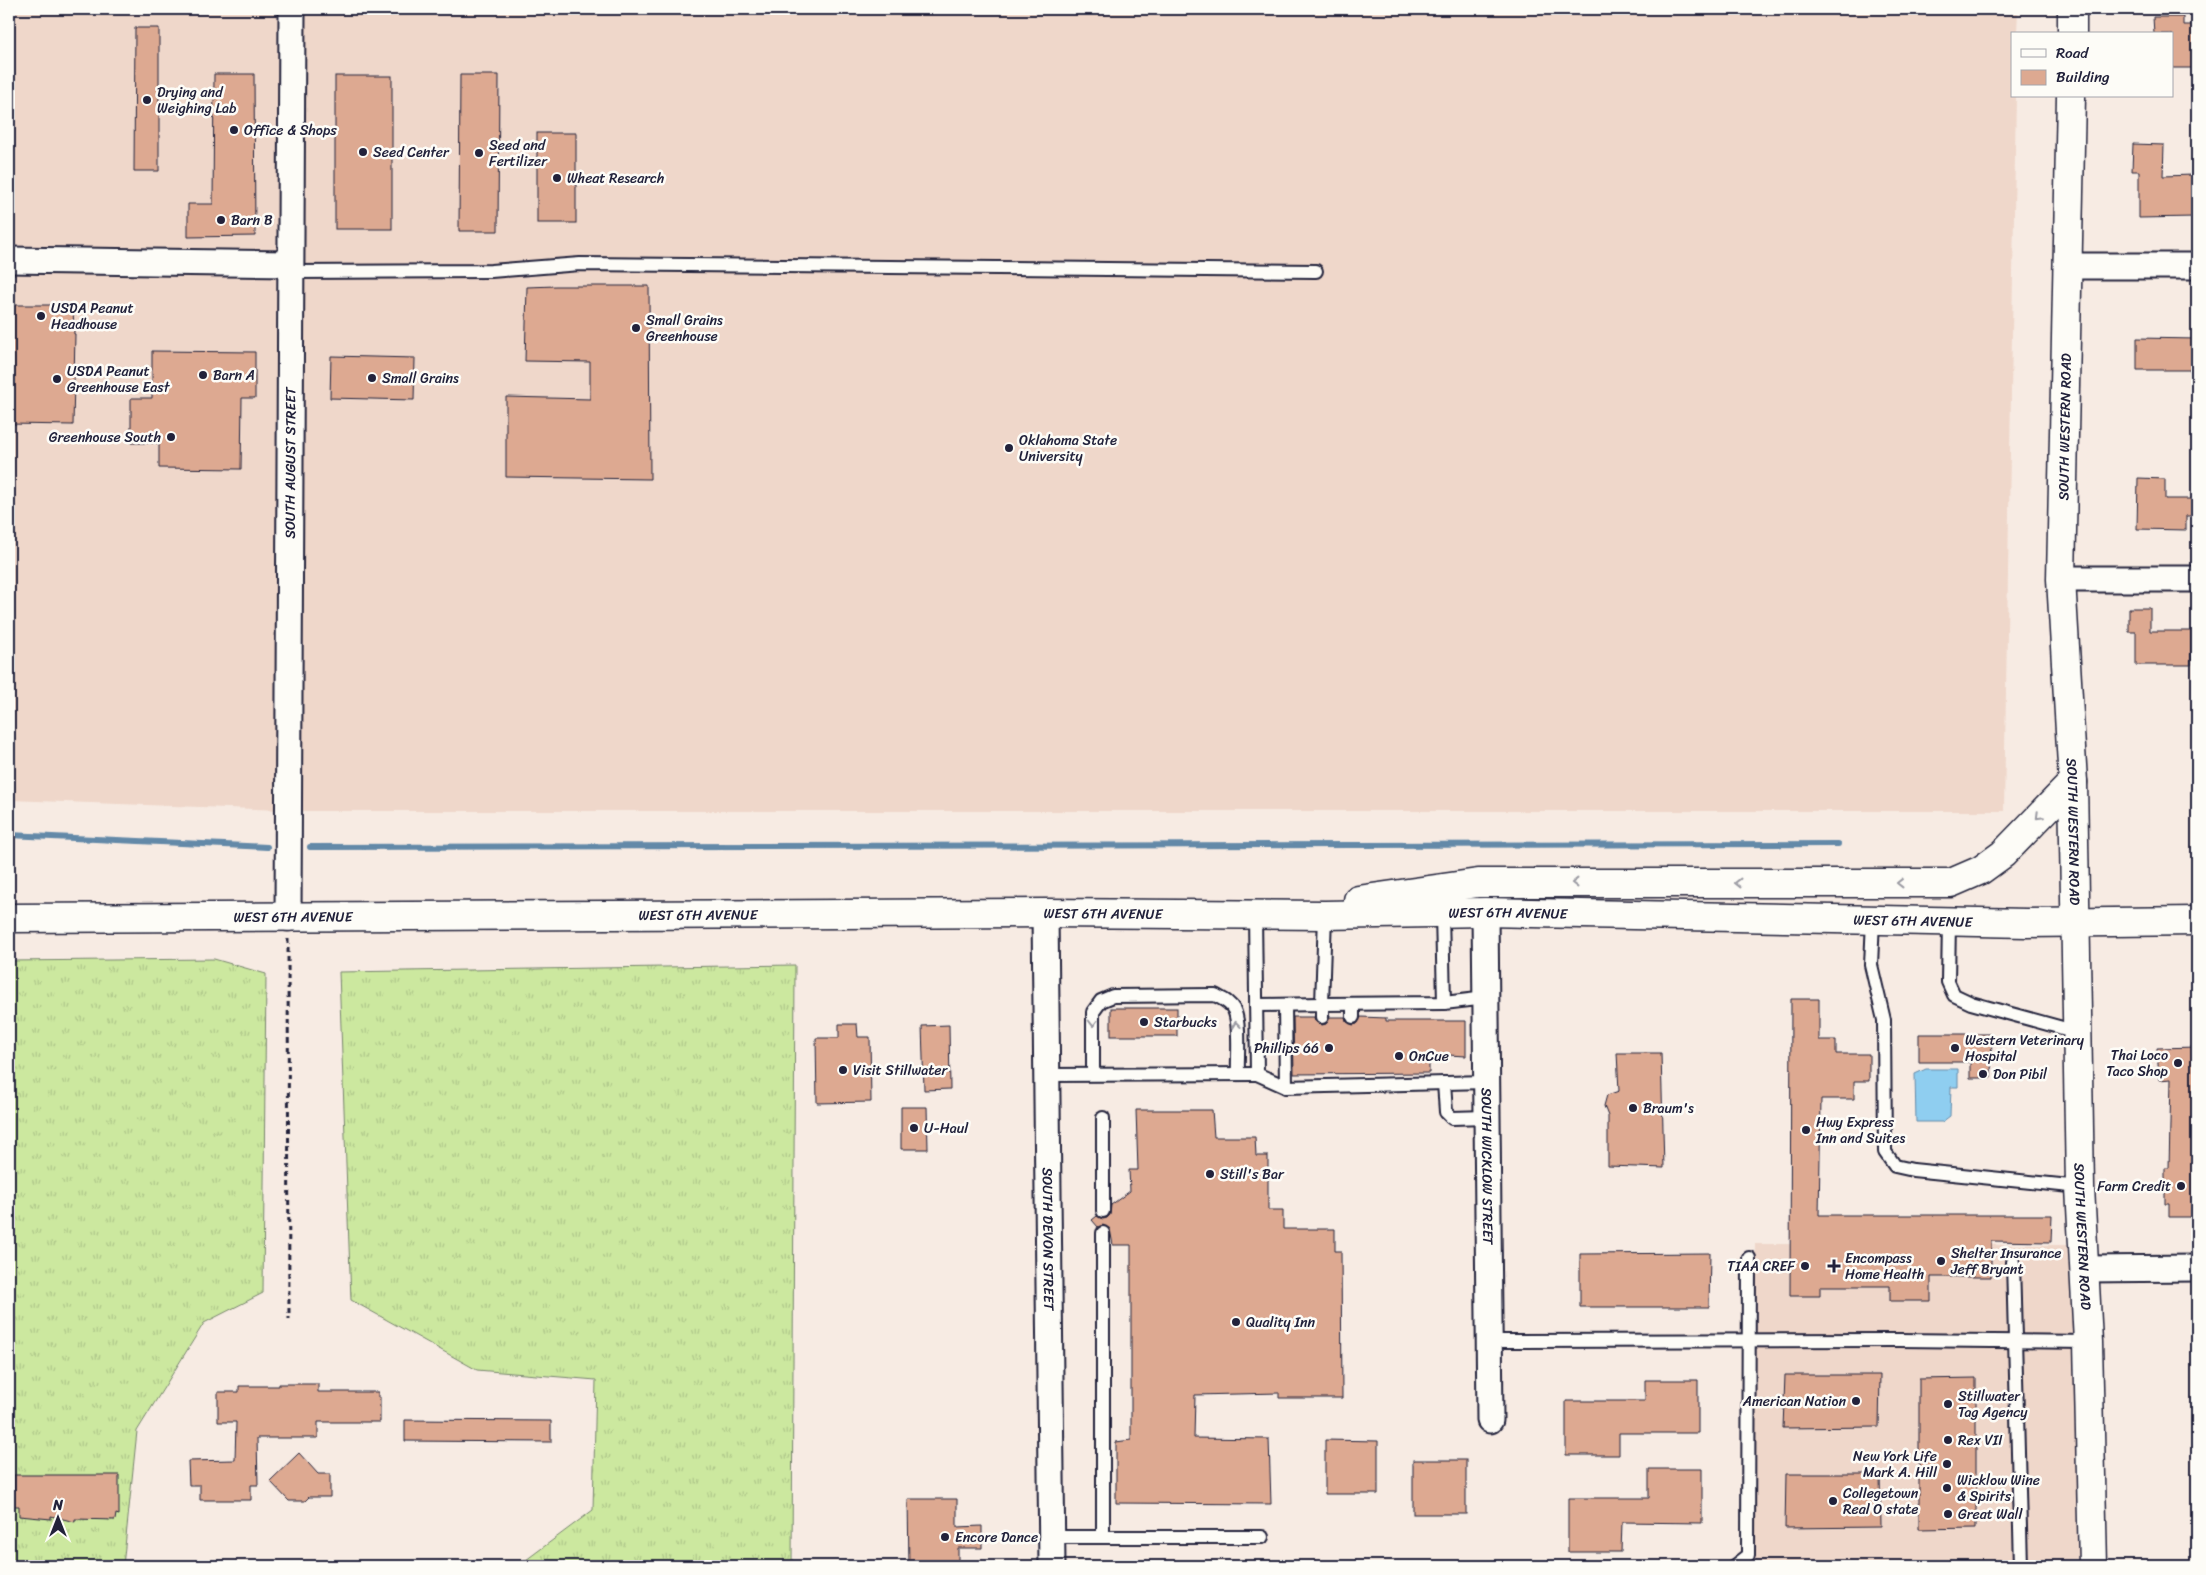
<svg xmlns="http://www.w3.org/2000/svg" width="2206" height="1575" viewBox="0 0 2206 1575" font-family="Sriracha,sans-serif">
  <defs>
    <pattern id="grass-tufts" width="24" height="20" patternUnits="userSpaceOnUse" patternTransform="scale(1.25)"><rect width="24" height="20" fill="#cce89f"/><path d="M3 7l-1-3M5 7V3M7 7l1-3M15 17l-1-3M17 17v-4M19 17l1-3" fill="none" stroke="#afc78a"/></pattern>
  </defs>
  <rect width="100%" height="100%" fill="#f7ebe3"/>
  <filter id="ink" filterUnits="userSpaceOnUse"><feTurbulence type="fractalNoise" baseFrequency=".02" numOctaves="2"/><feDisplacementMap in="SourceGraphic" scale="10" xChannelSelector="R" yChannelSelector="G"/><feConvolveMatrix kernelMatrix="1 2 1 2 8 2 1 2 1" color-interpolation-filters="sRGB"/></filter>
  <g filter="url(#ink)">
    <!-- built -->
    <g fill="#efd7ca">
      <path d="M9,9H2018L2017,34H2012V96H2016L2004,811H307L9,800Z"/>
      <path d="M1755,1244L2067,1245L2074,1316L2078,1566H1732L1748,1548Z"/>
    </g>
    <!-- grass -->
    <g fill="url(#grass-tufts)" stroke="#77856d">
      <path d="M214,959L266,974L263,1293L204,1323L137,1431L123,1566H9V961Z"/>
      <path d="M795,965L792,1566H518L593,1510L596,1380L477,1370L351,1300L339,972Z"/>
    </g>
    <!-- water -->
    <path fill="#8fcef0" stroke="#6389a8" d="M1926,1069H1958V1087H1951L1950,1116L1942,1122H1916L1915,1074Z"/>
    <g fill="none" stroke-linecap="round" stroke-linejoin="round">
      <!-- stream -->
      <g stroke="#6389a8" stroke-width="6">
        <path d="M9,835L267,847"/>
        <path d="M310,847L1838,844"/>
      </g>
    </g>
    <!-- building -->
    <g fill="#dda991" stroke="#22223b">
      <path d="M2153,17H2183V25H2197V56H2193L2194,68H2172V34H2154Z"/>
      <path d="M135,28H159V171H134Z"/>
      <path d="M214,74H254L255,236L188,237V204H213Z"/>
      <path d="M460,75H499L498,231H459Z"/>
      <rect x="335" y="76" width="57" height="153"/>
      <rect x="537" y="133" width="39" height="90"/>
      <path d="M2133,144L2164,145L2163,176L2193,175L2194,217L2139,218V171H2132Z"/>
      <path d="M556,286H649L650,479L506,477V397L590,399V362L525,361L527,287Z"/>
      <path d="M9,305H73L74,334H75L73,425L9,424Z"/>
      <path d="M2137,338L2197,339V370H2137Z"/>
      <path d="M152,351L255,352V398H242L241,469L159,468V443H131V398H152Z"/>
      <path d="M331,356L415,358L414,400L330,398Z"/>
      <path d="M2138,478L2165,479V499H2192V516H2186V530L2137,529Z"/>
      <path d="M2129,608H2150V631H2191V665H2136V632H2129Z"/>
      <path d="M1791,999H1819V1040H1836V1054H1869V1081H1854V1099H1821L1819,1215H2052L2051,1242L1991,1241V1277H1931V1301H1890V1286H1820V1296H1790Z"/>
      <rect x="1111" y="1008" width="66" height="28"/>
      <path d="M1293,1017H1314L1315,1021L1322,1025L1326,1024L1330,1017H1345L1346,1021L1353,1025L1357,1024L1361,1017L1386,1018V1021H1466V1056L1429,1054V1073L1294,1074Z"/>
      <path d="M839,1024H857L858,1037H870L871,1102L817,1103L816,1038H839Z"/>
      <path d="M949,1025L950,1089L924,1090L922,1026Z"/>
      <path d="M1919,1034H1992L1991,1078H1970V1062H1919Z"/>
      <path d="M2197,1047V1217H2169V1204H2165V1168H2169L2171,1079L2159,1080L2157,1048Z"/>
      <path d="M1617,1053H1661L1664,1168L1608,1166V1116L1604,1106L1607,1095L1619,1091Z"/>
      <path d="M901,1107H927L928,1149H901Z"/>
      <path d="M1136,1110H1212L1214,1137H1255L1256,1156H1268V1210H1283V1229H1335V1251H1341L1342,1398H1279V1393L1195,1395L1194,1438L1269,1439L1271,1504L1116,1503V1442L1131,1440V1245H1113L1110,1229L1103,1225L1098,1227L1092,1220L1097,1216L1103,1219L1107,1218L1110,1215L1111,1205L1130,1191L1129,1170H1138Z"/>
      <path d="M1710,1253L1709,1307H1580V1254Z"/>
      <path d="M1785,1375H1880L1879,1427L1783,1428Z"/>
      <path d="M1976,1378V1528L1919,1529V1379Z"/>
      <path d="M1645,1380H1698V1433H1619V1455H1566V1401H1645Z"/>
      <path d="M279,1384H318V1392H378V1397H380V1422H318V1438H257L258,1485H251V1500H200V1485H189L188,1461L235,1460L236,1422H218V1392H239V1386H279Z"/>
      <path d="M405,1420L551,1421V1442L405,1441Z"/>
      <path d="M1325,1440L1378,1441V1494H1325Z"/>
      <path d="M299,1453L318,1474H330V1497H309L305,1501H289L270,1481Z"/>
      <rect x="1413" y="1460" width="53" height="54"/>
      <path d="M1649,1469H1702V1523L1622,1522L1621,1552H1568V1498H1649Z"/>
      <path d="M1786,1474H1880L1881,1527L1785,1528Z"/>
      <path d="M14,1475H119V1515L116,1514L115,1520L75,1519V1522L51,1516V1519L19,1516V1506H14Z"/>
      <path d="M908,1499H957V1527L982,1526V1548H958V1566H909Z"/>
    </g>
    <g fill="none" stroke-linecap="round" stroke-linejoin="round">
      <!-- lane casing -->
      <g stroke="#22223b" stroke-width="16">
        <g id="lane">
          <path d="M290,272L491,271L580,264L1316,271"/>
          <path d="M1255,914L1257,1074L1286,1087L1486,1082"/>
          <path d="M1325,915L1322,1004L1444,1003L1442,913"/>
          <path d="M1873,920L1871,965L1884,1020L1885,1152L1895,1166L1913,1170L2080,1187"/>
          <path d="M1949,921L1948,982L1954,995L1971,1003L2077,1032"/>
          <path d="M1444,1003L1486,998"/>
          <path d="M1353,1004V1017"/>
          <path d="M1256,1005L1322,1004V1017"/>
          <path d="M1285,1005L1286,1087"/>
          <path d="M1093,1074V1012L1101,1001L1113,996L1215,995C1222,999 1230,1002 1234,1010C1241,1025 1237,1057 1238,1074"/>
          <path d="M1047,1075L1257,1074"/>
          <path d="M1444,1083L1446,1112L1452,1118L1486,1117"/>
          <path d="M1103,1211V1118"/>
          <path d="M1103,1233V1537"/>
          <path d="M2013,1262L2021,1566"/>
          <path d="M1488,1341L1898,1340L2088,1342"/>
          <path d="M1051,1537H1262"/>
          <path d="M1734,1566L1748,1555L1749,1258"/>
        </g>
      </g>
      <!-- street casing -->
      <g stroke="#22223b" stroke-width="29">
        <g id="street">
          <path d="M9,260L290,264"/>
          <path d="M2068,266H2197"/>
          <path d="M2061,579H2197"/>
          <path id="s1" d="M1485,912L1490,1420"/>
          <path id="s2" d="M1045,913L1052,1566"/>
          <path id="s3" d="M288,918L292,9"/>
          <path d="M2085,1269L2197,1268"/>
        </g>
      </g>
      <!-- secondary casing -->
      <g stroke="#22223b" stroke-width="31">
        <g id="secondary">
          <path d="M2072,34V9"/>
          <path id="s4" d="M2071,96L2061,579L2073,782L2080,1187L2088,1342L2093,1566"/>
        </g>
      </g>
      <!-- highway casing -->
      <g stroke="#22223b" stroke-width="31">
        <g id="highway">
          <path d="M1358,900L1478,883H1951L1981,870L2003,854L2073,782"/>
          <path id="s5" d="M9,918L1045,913L1325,915L1485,912L2027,923L2197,921"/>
        </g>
      </g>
      <!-- path -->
      <path stroke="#22223b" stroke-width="3" stroke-dasharray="5 4" stroke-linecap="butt" d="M288,939L289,1319"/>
      <!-- lane -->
      <use href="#lane" stroke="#fdfcf7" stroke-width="12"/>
      <!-- street -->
      <use href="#street" stroke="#fdfcf7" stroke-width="25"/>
      <!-- secondary -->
      <use href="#secondary" stroke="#fdfcf7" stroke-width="28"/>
      <!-- highway -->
      <use href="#highway" stroke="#fdfcf7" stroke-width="28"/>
    </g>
    <!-- one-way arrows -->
    <defs><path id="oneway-chevron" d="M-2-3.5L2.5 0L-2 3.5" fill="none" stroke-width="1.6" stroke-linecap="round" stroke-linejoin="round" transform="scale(1.25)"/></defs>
    <g stroke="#9a9aa2">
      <use href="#oneway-chevron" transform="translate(2039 816) rotate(135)"/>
      <use href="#oneway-chevron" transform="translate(1575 883) rotate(-180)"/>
      <use href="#oneway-chevron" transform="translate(1738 883) rotate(-180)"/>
      <use href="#oneway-chevron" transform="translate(1900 883) rotate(-180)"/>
      <use href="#oneway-chevron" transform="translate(1093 1023) rotate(90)"/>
      <use href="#oneway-chevron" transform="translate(1236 1025) rotate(-96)"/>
    </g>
  </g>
  <!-- markers -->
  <g fill="#22223b" stroke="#fdfcf7" stroke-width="2">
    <circle cx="147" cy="100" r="5"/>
    <circle cx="234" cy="130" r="5"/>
    <circle cx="363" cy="152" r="5"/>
    <circle cx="479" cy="153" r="5"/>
    <circle cx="557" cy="178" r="5"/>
    <circle cx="221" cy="220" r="5"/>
    <circle cx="41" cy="316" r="5"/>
    <circle cx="636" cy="328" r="5"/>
    <circle cx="203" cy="375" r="5"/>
    <circle cx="372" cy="378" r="5"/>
    <circle cx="57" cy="379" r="5"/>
    <circle cx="171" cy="437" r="5"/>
    <circle cx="1009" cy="448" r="5"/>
    <circle cx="1144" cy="1022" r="5"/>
    <circle cx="1329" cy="1048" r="5"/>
    <circle cx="1955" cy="1048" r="5"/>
    <circle cx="1399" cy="1056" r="5"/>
    <circle cx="2178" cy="1063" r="5"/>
    <circle cx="843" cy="1070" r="5"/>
    <circle cx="1983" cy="1074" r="5"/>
    <circle cx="1633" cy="1108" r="5"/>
    <circle cx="914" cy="1128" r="5"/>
    <circle cx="1806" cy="1130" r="5"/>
    <circle cx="1210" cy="1174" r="5"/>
    <circle cx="2181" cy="1186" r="5"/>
    <circle cx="1941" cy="1261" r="5"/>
    <circle cx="1805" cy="1266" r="5"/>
    <path d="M1831.5 1258.5h5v5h5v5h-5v5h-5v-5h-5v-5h5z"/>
    <circle cx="1236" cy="1322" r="5"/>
    <circle cx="1856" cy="1401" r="5"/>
    <circle cx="1948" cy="1404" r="5"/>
    <circle cx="1948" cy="1440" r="5"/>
    <circle cx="1947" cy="1464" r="5"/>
    <circle cx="1947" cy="1488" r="5"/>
    <circle cx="1833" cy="1501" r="5"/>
    <circle cx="1948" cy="1514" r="5"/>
    <circle cx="945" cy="1537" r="5"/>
  </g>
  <g text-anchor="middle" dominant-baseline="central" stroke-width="5" stroke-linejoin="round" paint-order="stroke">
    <!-- poi labels -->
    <g font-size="14" fill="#22223b" stroke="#fdfcf7" text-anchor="start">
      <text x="157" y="92">Drying and<tspan x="157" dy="16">Weighing Lab</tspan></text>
      <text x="244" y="130">Office &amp; Shops</text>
      <text x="489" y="145">Seed and<tspan x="489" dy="16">Fertilizer</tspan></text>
      <text x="373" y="152">Seed Center</text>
      <text x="567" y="178">Wheat Research</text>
      <text x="231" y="220">Barn B</text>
      <text x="51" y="308">USDA Peanut<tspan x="51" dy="16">Headhouse</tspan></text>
      <text x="646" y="320">Small Grains<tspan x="646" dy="16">Greenhouse</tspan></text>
      <text x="67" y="371">USDA Peanut<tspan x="67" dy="16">Greenhouse East</tspan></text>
      <text x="213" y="375">Barn A</text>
      <text x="382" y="378">Small Grains</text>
      <text x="161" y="437" text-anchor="end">Greenhouse South</text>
      <text x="1019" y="440">Oklahoma State<tspan x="1019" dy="16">University</tspan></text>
      <text x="1154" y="1022">Starbucks</text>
      <text x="1965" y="1040">Western Veterinary<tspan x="1965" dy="16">Hospital</tspan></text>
      <text x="1319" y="1048" text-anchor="end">Phillips 66</text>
      <text x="2168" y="1055" text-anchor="end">Thai Loco<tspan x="2168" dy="16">Taco Shop</tspan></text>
      <text x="1409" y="1056">OnCue</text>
      <text x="853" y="1070">Visit Stillwater</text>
      <text x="1993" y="1074">Don Pibil</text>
      <text x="1643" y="1108">Braum's</text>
      <text x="1816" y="1122">Hwy Express<tspan x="1816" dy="16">Inn and Suites</tspan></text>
      <text x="924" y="1128">U-Haul</text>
      <text x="1220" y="1174">Still's Bar</text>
      <text x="2171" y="1186" text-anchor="end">Farm Credit</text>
      <text x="1951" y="1253">Shelter Insurance<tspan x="1951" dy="16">Jeff Bryant</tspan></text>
      <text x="1845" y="1258">Encompass<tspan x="1845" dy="16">Home Health</tspan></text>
      <text x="1795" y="1266" text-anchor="end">TIAA CREF</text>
      <text x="1246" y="1322">Quality Inn</text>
      <text x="1958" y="1396">Stillwater<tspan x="1958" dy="16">Tag Agency</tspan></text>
      <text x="1846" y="1401" text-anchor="end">American Nation</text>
      <text x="1958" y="1440">Rex VII</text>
      <text x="1937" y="1456" text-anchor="end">New York Life<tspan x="1937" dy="16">Mark A. Hill</tspan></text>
      <text x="1957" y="1480">Wicklow Wine<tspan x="1957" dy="16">&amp; Spirits</tspan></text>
      <text x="1843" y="1493">Collegetown<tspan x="1843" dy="16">Real O state</tspan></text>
      <text x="1958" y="1514">Great Wall</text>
      <text x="955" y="1537">Encore Dance</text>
    </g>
    <!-- street labels -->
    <g font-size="14" fill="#22223b" stroke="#fdfcf7">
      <text transform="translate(2065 427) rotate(-89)">SOUTH WESTERN ROAD</text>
      <text stroke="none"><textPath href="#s3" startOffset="455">SOUTH AUGUST STREET</textPath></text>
      <text stroke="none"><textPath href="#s4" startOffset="736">SOUTH WESTERN ROAD</textPath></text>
      <text stroke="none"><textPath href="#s5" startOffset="1499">WEST 6TH AVENUE</textPath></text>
      <text stroke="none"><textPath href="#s5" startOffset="1094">WEST 6TH AVENUE</textPath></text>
      <text stroke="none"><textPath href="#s5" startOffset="689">WEST 6TH AVENUE</textPath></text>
      <text stroke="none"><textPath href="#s5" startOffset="284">WEST 6TH AVENUE</textPath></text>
      <text stroke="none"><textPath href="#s5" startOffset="1904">WEST 6TH AVENUE</textPath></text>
      <text stroke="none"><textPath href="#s1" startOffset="254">SOUTH WICKLOW STREET</textPath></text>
      <text stroke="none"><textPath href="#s4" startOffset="1141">SOUTH WESTERN ROAD</textPath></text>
      <text stroke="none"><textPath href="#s2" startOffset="326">SOUTH DEVON STREET</textPath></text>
    </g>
  </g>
  <!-- margin -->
  <rect width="2206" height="1575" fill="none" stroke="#fdfcf7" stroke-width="30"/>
  <rect x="15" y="15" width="2176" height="1545" fill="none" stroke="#22223b" stroke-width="2" filter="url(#ink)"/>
  <!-- legend -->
  <rect x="2011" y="32" width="162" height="65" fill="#fdfcf7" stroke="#a5a5ac"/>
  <rect x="2021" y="49" width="25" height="8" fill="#fdfcf7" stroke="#a5a5ac"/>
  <text x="2056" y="58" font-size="15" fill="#22223b">Road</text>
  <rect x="2021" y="70" width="25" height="15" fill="#dda991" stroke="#a5a5ac"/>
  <text x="2056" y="82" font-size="15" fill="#22223b">Building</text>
  <!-- north arrow -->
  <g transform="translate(58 1518)" stroke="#fdfcf7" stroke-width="4" paint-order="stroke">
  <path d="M0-4L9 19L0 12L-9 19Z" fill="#22223b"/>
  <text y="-8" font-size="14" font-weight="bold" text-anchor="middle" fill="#22223b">N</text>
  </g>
</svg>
